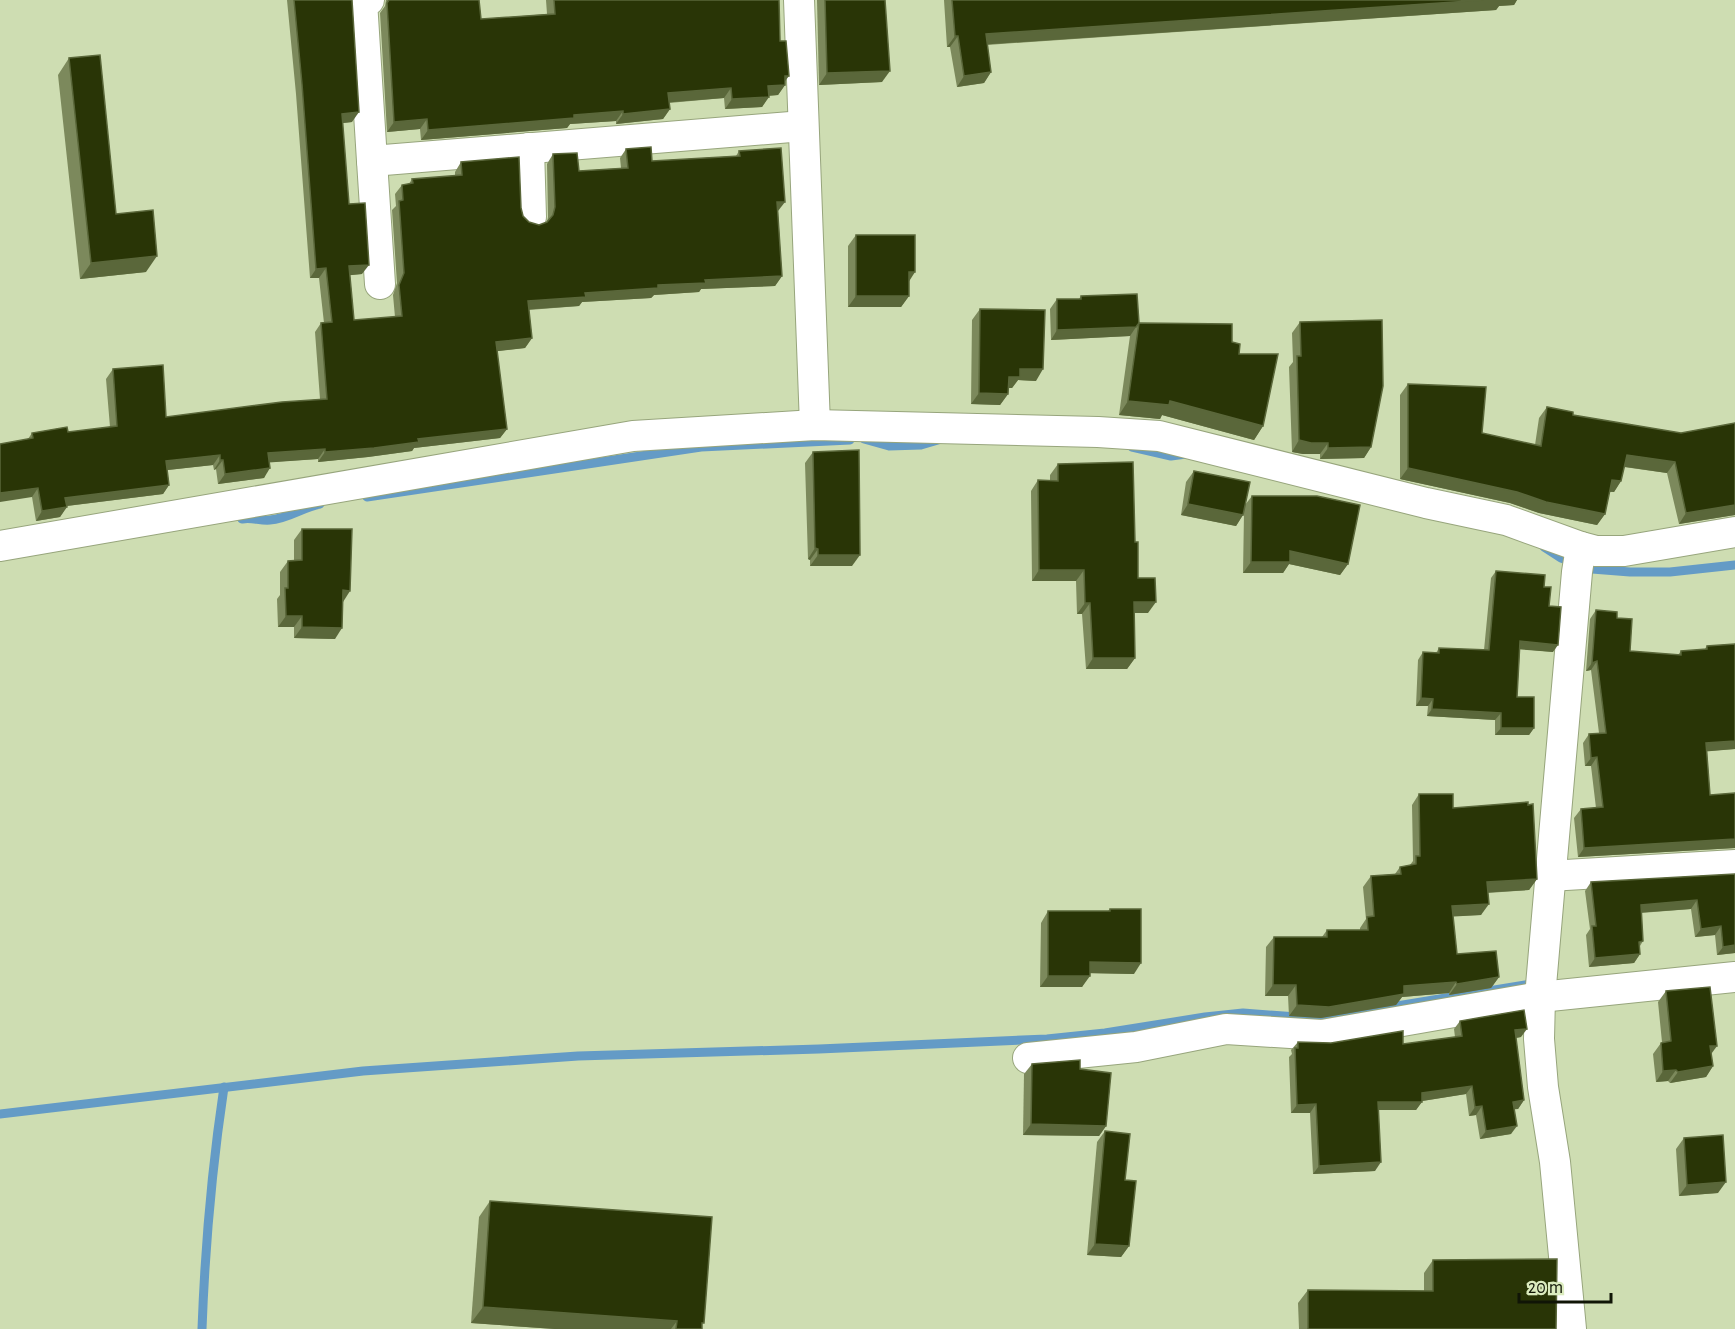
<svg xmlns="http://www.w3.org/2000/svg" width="1735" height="1329" viewBox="0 0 1735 1329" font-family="'Alegreya Sans',sans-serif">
  <rect width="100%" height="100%" fill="#ceddb2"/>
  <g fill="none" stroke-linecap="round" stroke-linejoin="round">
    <!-- stream -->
    <g stroke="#649bc6" stroke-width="9">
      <path d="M864,439L889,446L921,445L938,440"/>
      <path d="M1132,447L1171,456L1186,454"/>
      <path d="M367,497L701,447L850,440"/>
      <path d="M242,519C252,517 260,521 270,520C288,519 303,507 320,504"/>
      <path d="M1544,547L1561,558L1592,569L1630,572H1670L1735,565"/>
      <path d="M0,1114L363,1071L578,1056L819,1049L1047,1039L1105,1033L1205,1017L1243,1013L1297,1017L1348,1014L1537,983"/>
      <path d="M202,1329C205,1247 212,1167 224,1087"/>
    </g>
    <!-- minor casing -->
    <g stroke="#97a57c" stroke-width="32">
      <g id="minor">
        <path d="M369,0L362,1L372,161L803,126"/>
        <path d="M799,0L815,425"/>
        <path d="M529,148L531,217"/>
        <path d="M372,161L380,284"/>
        <path d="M0,546L633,436L815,425L1098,432L1159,436L1426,503L1506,520L1581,547L1596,551H1624L1735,532"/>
        <path d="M1549,876L1735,865"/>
        <path d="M1028,1058L1136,1047L1226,1029L1322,1035L1540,997L1735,977"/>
        <path d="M1571,1329L1555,1162L1543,1087L1539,1039L1540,997L1577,572L1581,547"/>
      </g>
    </g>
    <!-- minor -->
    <use href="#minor" stroke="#fff" stroke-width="30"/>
  </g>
  <!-- wall -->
  <g fill="#7c895c">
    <path d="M287,0H352V122L342,123L349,204L362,274L350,275L354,320L395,317L393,295L397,283L392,210L396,206L395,194L402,185L409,184L412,179L455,176V172L461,162L521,208L523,216L529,222L539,225L547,222L548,217L547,164L553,154L579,171L621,168L620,158L626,149L652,161L736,156L739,151L778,211L782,276L775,286L701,289L699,292L654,295L651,298L582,302L579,306L529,310L532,338L525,348L497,351L507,429L500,438L414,448L412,451L368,457L318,462V459L270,462L264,478L218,484L216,469L214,470L213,465L167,470L169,485L163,494L67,506L60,517L36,521L32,497L28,439L32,433L68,432L110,427L106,379L113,369L166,417L320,399L315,332L321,323H324L319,278H310L296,94Z"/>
    <path d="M386,0H479L481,19L547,14L546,0H779L780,41L785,85L778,95L769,96L762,107L725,109L724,98L669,103L670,109L663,119L616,124V121L570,124L567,128L421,140L420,129L387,132L380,13L385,6Z"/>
    <path d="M817,0H885L882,82L819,85Z"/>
    <path d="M944,0H1517L1514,5L1499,6L1496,10L987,45L991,72L984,83L957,87L950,47H947Z"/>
    <path d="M69,58L116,214L146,272L80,279L58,75Z"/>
    <path d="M856,235L909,296L901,307H848V246Z"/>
    <path d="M1081,296L1139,323L1232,342L1239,354L1263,426L1254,440L1162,415L1160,419L1119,415L1130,336L1051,340L1050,309L1057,299H1079Z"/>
    <path d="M980,309L1036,381L1018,380L1012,388H1008V394L1000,405L971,404L972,320Z"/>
    <path d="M1300,322L1371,447L1364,458L1320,459V454H1303L1292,452L1289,367L1293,362L1292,333Z"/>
    <path d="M1408,384L1482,433L1535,445L1539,418L1547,407L1573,415L1681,433L1735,423V515L1679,524L1667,473L1624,467L1621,481L1614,492H1609L1605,514L1597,525L1539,513L1510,503L1400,479V395Z"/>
    <path d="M813,452L852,566H810V560L808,559L805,463Z"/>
    <path d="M1058,464L1135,542L1138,578L1148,613H1134L1135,658L1127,669H1086L1082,614H1077L1076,581H1032L1031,491L1038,480H1050V475Z"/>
    <path d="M1194,471L1245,505L1252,496L1348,564L1340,575L1289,564L1283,573H1243L1244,513L1236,526L1181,515L1186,482Z"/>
    <path d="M302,529L343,602L335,639L294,638V627H278L277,599L280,595V572L288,561H294V540Z"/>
    <path d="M1496,571L1544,587L1549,606L1553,652L1520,649L1517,697L1534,728L1529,735H1495V720L1427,716L1428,706H1416L1418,660L1423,652L1436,653L1439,648L1484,650L1491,578Z"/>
    <path d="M1596,610L1617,618L1630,651L1678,655L1681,651L1704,650L1707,646L1735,644V749L1707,751L1710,795L1735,848L1578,857L1574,818L1581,809L1596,808L1591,766H1585L1583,743L1589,734L1599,733L1591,670L1586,671L1590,619Z"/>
    <path d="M1419,794L1453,808L1537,879L1529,890L1488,893L1481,915L1453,916L1457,954L1499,977L1491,988L1449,995V993L1402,997L1396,1005L1321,1018L1289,1016L1288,996H1265L1266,947L1274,937H1322L1327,930H1360V928L1366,919L1363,887L1371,876L1395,874L1400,867L1410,865L1413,861L1412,805Z"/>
    <path d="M1735,874V953L1717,955L1715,935L1695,937L1691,909L1641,913L1643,941L1640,946V954L1634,963L1589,967L1586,935L1590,929L1585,891L1591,882Z"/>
    <path d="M1110,909L1134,974L1090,973L1082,987H1040L1041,923L1048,911H1108Z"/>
    <path d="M1666,991L1711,1053L1713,1066L1706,1077L1670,1083L1668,1081L1656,1082L1653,1054L1661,1043L1662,1042L1658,1002Z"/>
    <path d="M1460,1021L1521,1037L1516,1038L1524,1100L1518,1109H1515L1511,1134L1480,1139L1476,1115L1469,1116L1466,1094L1422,1101L1416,1110H1379L1375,1171L1313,1174L1310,1113H1291L1289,1057L1292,1054L1291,1050L1298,1042L1331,1043L1403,1044L1455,1037L1454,1029Z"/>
    <path d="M1032,1064L1080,1069L1106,1126L1099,1136L1023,1135L1024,1074Z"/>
    <path d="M1105,1131L1125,1180L1129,1246L1121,1257L1087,1255L1097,1142Z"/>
    <path d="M1684,1138L1718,1193L1679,1196L1676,1149Z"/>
    <path d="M490,1201L702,1326V1329H555L471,1323L479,1217Z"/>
    <path d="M1433,1260L1556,1329H1299L1298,1303L1308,1290L1424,1291V1273Z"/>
  </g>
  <!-- shaded-wall -->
  <g fill="#5a673a">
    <path d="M1484,0H1517L1514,5L1499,6L1496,10L978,45L986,34Z"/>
    <path d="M955,36H958L950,47H947Z"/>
    <path d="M890,71L882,82L819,85L827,73Z"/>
    <path d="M991,72L984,83L957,87L964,76Z"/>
    <path d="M785,76H789L782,85H785L778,95L761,96L768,86Z"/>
    <path d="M731,88L724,98L661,103L668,93Z"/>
    <path d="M769,97L762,107L725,109L732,99Z"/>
    <path d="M670,109L663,119L616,124L623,114Z"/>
    <path d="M623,111L616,121L570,124L567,128L421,140L428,130L574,115Z"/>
    <path d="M359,112L352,122L335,124L342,114Z"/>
    <path d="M427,119L420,129L387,132L394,122Z"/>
    <path d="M777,202H785L778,211L771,212Z"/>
    <path d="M157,256L146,272L80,279L91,263Z"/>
    <path d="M369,265L362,274L342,276L349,266Z"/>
    <path d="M326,268L319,278H310L316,269Z"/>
    <path d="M909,272H915L908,283Z"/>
    <path d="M782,276L775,286L701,289L699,292L654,295L651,298L582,302L579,306L521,310L528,301L585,293L705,280Z"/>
    <path d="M856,296H909L901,307H848Z"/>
    <path d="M1136,327L1130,336L1051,340L1057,330Z"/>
    <path d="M532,338L525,348L490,352L496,342Z"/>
    <path d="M1020,369H1043L1036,381L1018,380L1012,388H1001L1009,377Z"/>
    <path d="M979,393L1008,394L1000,405L971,404Z"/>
    <path d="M1128,401H1170L1263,426L1254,440L1162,415L1160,419L1119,415Z"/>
    <path d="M507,429L500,438L414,448L412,451L368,457L318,462L325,452L418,439Z"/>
    <path d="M1299,440L1328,443L1320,454H1303L1292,452Z"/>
    <path d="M1371,447L1364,458L1320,459L1328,448Z"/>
    <path d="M325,449L318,459L262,463L268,453Z"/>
    <path d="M220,455L213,465L159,471L166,461Z"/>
    <path d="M1627,455L1675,462L1667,473L1619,466Z"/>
    <path d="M220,460H223L216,469L214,470Z"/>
    <path d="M270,468L264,478L218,484L225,474Z"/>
    <path d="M1408,468L1517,492L1605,514L1597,525L1539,513L1510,503L1400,479Z"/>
    <path d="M1612,480L1621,481L1614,492L1604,491Z"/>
    <path d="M169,485L163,494L58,507L65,498Z"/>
    <path d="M38,488L32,497L0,502V493Z"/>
    <path d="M1188,504L1243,515L1236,526L1181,515Z"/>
    <path d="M1735,505V515L1679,524L1686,513Z"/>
    <path d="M67,507L60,517L36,521L42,511Z"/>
    <path d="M815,548L818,549L810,560L808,559Z"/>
    <path d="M1290,551L1348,564L1340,575L1289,564L1283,573H1243L1251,562Z"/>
    <path d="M818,555H860L852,566H810Z"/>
    <path d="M1039,570H1084L1076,581H1032Z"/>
    <path d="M343,590L350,591L343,602Z"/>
    <path d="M1134,602H1156L1148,613H1126Z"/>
    <path d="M1085,603H1090L1082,614H1077Z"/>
    <path d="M286,616H302L294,627H278Z"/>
    <path d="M302,627L342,628L335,639L294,638Z"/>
    <path d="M1520,641L1558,645L1553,652L1515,649Z"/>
    <path d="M1093,658H1135L1127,669H1086Z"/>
    <path d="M1597,661L1591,670L1586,671L1592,663Z"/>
    <path d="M1421,698L1433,699L1428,706H1416Z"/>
    <path d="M1432,709L1501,713L1495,720L1427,716Z"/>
    <path d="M1501,728H1534L1529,735H1495Z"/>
    <path d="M1735,741V749L1700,752L1706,743Z"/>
    <path d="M1597,757L1591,766H1585L1591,758Z"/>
    <path d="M1735,839V848L1578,857L1584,848Z"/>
    <path d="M1537,879L1529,890L1479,893L1487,882Z"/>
    <path d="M1697,900L1691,909L1635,913L1641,905Z"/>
    <path d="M1489,904L1481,915L1445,917L1452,906Z"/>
    <path d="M1721,926L1715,935L1695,937L1701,929Z"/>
    <path d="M1735,945V953L1717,955L1723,947Z"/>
    <path d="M1640,954L1634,963L1589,967L1595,958Z"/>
    <path d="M1090,962L1141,963L1134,974L1082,973Z"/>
    <path d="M1048,976H1090L1082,987H1040Z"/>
    <path d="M1499,977L1491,988L1449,995L1457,984Z"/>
    <path d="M1456,982L1449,993L1402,997L1396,1005L1321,1018L1289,1016L1297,1005L1404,986Z"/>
    <path d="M1273,985H1296L1288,996H1265Z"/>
    <path d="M1527,1029L1521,1037L1509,1039L1515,1030Z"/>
    <path d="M1710,1046H1717L1709,1057Z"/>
    <path d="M1713,1066L1706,1077L1670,1083L1678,1072Z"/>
    <path d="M1676,1070L1668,1081L1656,1082L1663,1071Z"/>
    <path d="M1472,1086L1466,1094L1416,1102L1422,1093Z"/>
    <path d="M1524,1100L1518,1109L1507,1110L1513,1102Z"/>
    <path d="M1378,1102H1422L1416,1110H1372Z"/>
    <path d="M1316,1104L1310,1113H1291L1297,1105Z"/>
    <path d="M1482,1106L1476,1115L1469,1116L1475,1107Z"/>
    <path d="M1031,1124L1106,1126L1099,1136L1023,1135Z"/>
    <path d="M1517,1126L1511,1134L1480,1139L1486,1131Z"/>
    <path d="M1381,1162L1375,1171L1313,1174L1319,1166Z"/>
    <path d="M1726,1182L1718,1193L1679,1196L1687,1185Z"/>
    <path d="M1095,1244L1129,1246L1121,1257L1087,1255Z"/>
    <path d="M483,1307L677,1321L671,1329H555L471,1323Z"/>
  </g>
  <!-- building -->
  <g fill="#293506" stroke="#5a673a" stroke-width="1.5">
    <path d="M294,0H352L359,112L342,114L349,204L365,203L369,265L349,266L354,320L402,316L399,285L404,273L399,201L403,200L402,185L413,183L412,179L462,175L461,162L519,157L521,208L523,216L529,222L539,225L547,222L553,215L555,207L553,154L577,153L579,171L628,168L626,149L651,147L652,161L740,156L739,151L781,148L785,202H777L782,276L705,280L706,283L658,285V288L585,293L586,297L528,301L532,338L496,342L507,429L418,439L419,442L374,448L325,452V449L268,453L270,468L225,474L223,460H220V455L166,461L169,485L65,498L67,507L42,511L38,488L0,493V444L33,438L32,433L67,427L68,432L117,426L113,369L163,365L166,417L282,402L327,399L321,323L332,322L326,268L316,269L302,84Z"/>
    <path d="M389,0H479L481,19L555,14L554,0H779L780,41H786L789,76H785V85L768,86L769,97L732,99L731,88L668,93L670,109L623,114V111L574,115V118L428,130L427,119L394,122L387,3Z"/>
    <path d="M825,0H885L890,71L827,73Z"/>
    <path d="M952,0H1484L986,34L991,72L964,76L958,36H955Z"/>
    <path d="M100,55L116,214L153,210L157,256L91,263L69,58Z"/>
    <path d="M856,235H915V272H909V296H856Z"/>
    <path d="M1137,294L1139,323L1136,327L1057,330V299H1081V296Z"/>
    <path d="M980,309L1045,310L1043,369H1020V377H1009L1008,394L979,393Z"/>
    <path d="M1382,320L1383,386L1371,447L1328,448V443H1311L1299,440L1297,356H1301L1300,322Z"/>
    <path d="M1139,323L1232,324V342L1240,344L1239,354H1278L1263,426L1170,401L1169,405L1128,401Z"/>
    <path d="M1408,384L1486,387L1482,433L1541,446L1547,407L1573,412V415L1681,433L1735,423V505L1686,513L1675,462L1627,455L1621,481L1612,480L1605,514L1546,502L1517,492L1408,468Z"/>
    <path d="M859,450L860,555H818V549L815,548L813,452Z"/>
    <path d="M1133,462L1135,542H1138V578H1155L1156,602H1134L1135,658H1093L1090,603H1085L1084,570H1039L1038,480L1058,481V464Z"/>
    <path d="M1194,471L1250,482L1243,515L1188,504Z"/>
    <path d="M1252,496H1317L1360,505L1348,564L1290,551V562H1251Z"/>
    <path d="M302,529H352L350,591L343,590L342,628L302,627V616H286L285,588H288V561L302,560Z"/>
    <path d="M1496,571L1545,575L1544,587H1551L1549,606L1561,607L1558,645L1520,641L1517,697H1534V728H1501V713L1432,709L1433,699L1421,698L1423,652L1439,653V648L1489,650Z"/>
    <path d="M1596,610L1617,612V618L1632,619L1630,651L1681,655V651L1707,649V646L1735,644V741L1706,743L1710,795L1735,793V839L1584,848L1581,809L1603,807L1597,757L1591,758L1589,734L1606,733L1597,661L1592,663Z"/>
    <path d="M1419,794H1453V808L1528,802V805L1533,804L1537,879L1487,882L1489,904L1452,906L1457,954L1496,951L1499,977L1457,984L1456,982L1404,986V994L1329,1007L1297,1005L1296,985H1273L1274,937H1327V930H1368L1367,917L1374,916L1371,876L1401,874L1400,867L1416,864V856H1420Z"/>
    <path d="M1735,874V945L1723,947L1721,926L1701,929L1697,900L1641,905L1643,941L1639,942L1640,954L1595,958L1592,926H1596L1591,882Z"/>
    <path d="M1110,909H1141V963L1090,962V976H1048V911H1110Z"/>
    <path d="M1710,987L1717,1046H1710L1713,1066L1678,1072L1676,1070L1663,1071L1661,1043L1671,1041L1666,991Z"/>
    <path d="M1524,1010L1527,1029L1515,1030L1524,1100L1513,1102L1517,1126L1486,1131L1482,1106L1475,1107L1472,1086L1422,1093V1102H1378L1381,1162L1319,1166L1316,1104L1297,1105L1295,1048H1298V1042L1331,1043L1403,1031V1044L1462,1036L1460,1021Z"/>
    <path d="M1080,1060V1069L1111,1073L1106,1126L1031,1124L1032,1064Z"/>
    <path d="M1105,1131L1130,1134L1125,1180L1136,1181L1129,1246L1095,1244Z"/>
    <path d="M1723,1135L1726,1182L1687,1185L1684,1138Z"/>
    <path d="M490,1201L712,1217L704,1323H702V1329H676L677,1321L483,1307Z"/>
    <path d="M1557,1259L1556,1329H1308V1290L1433,1291V1260Z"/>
  </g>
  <!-- scale -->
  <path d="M1519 1293v9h92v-9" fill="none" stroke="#101506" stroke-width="3"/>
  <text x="1528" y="1293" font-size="18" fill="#101506" stroke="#dbebbe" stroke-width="4.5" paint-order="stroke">20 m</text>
</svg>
